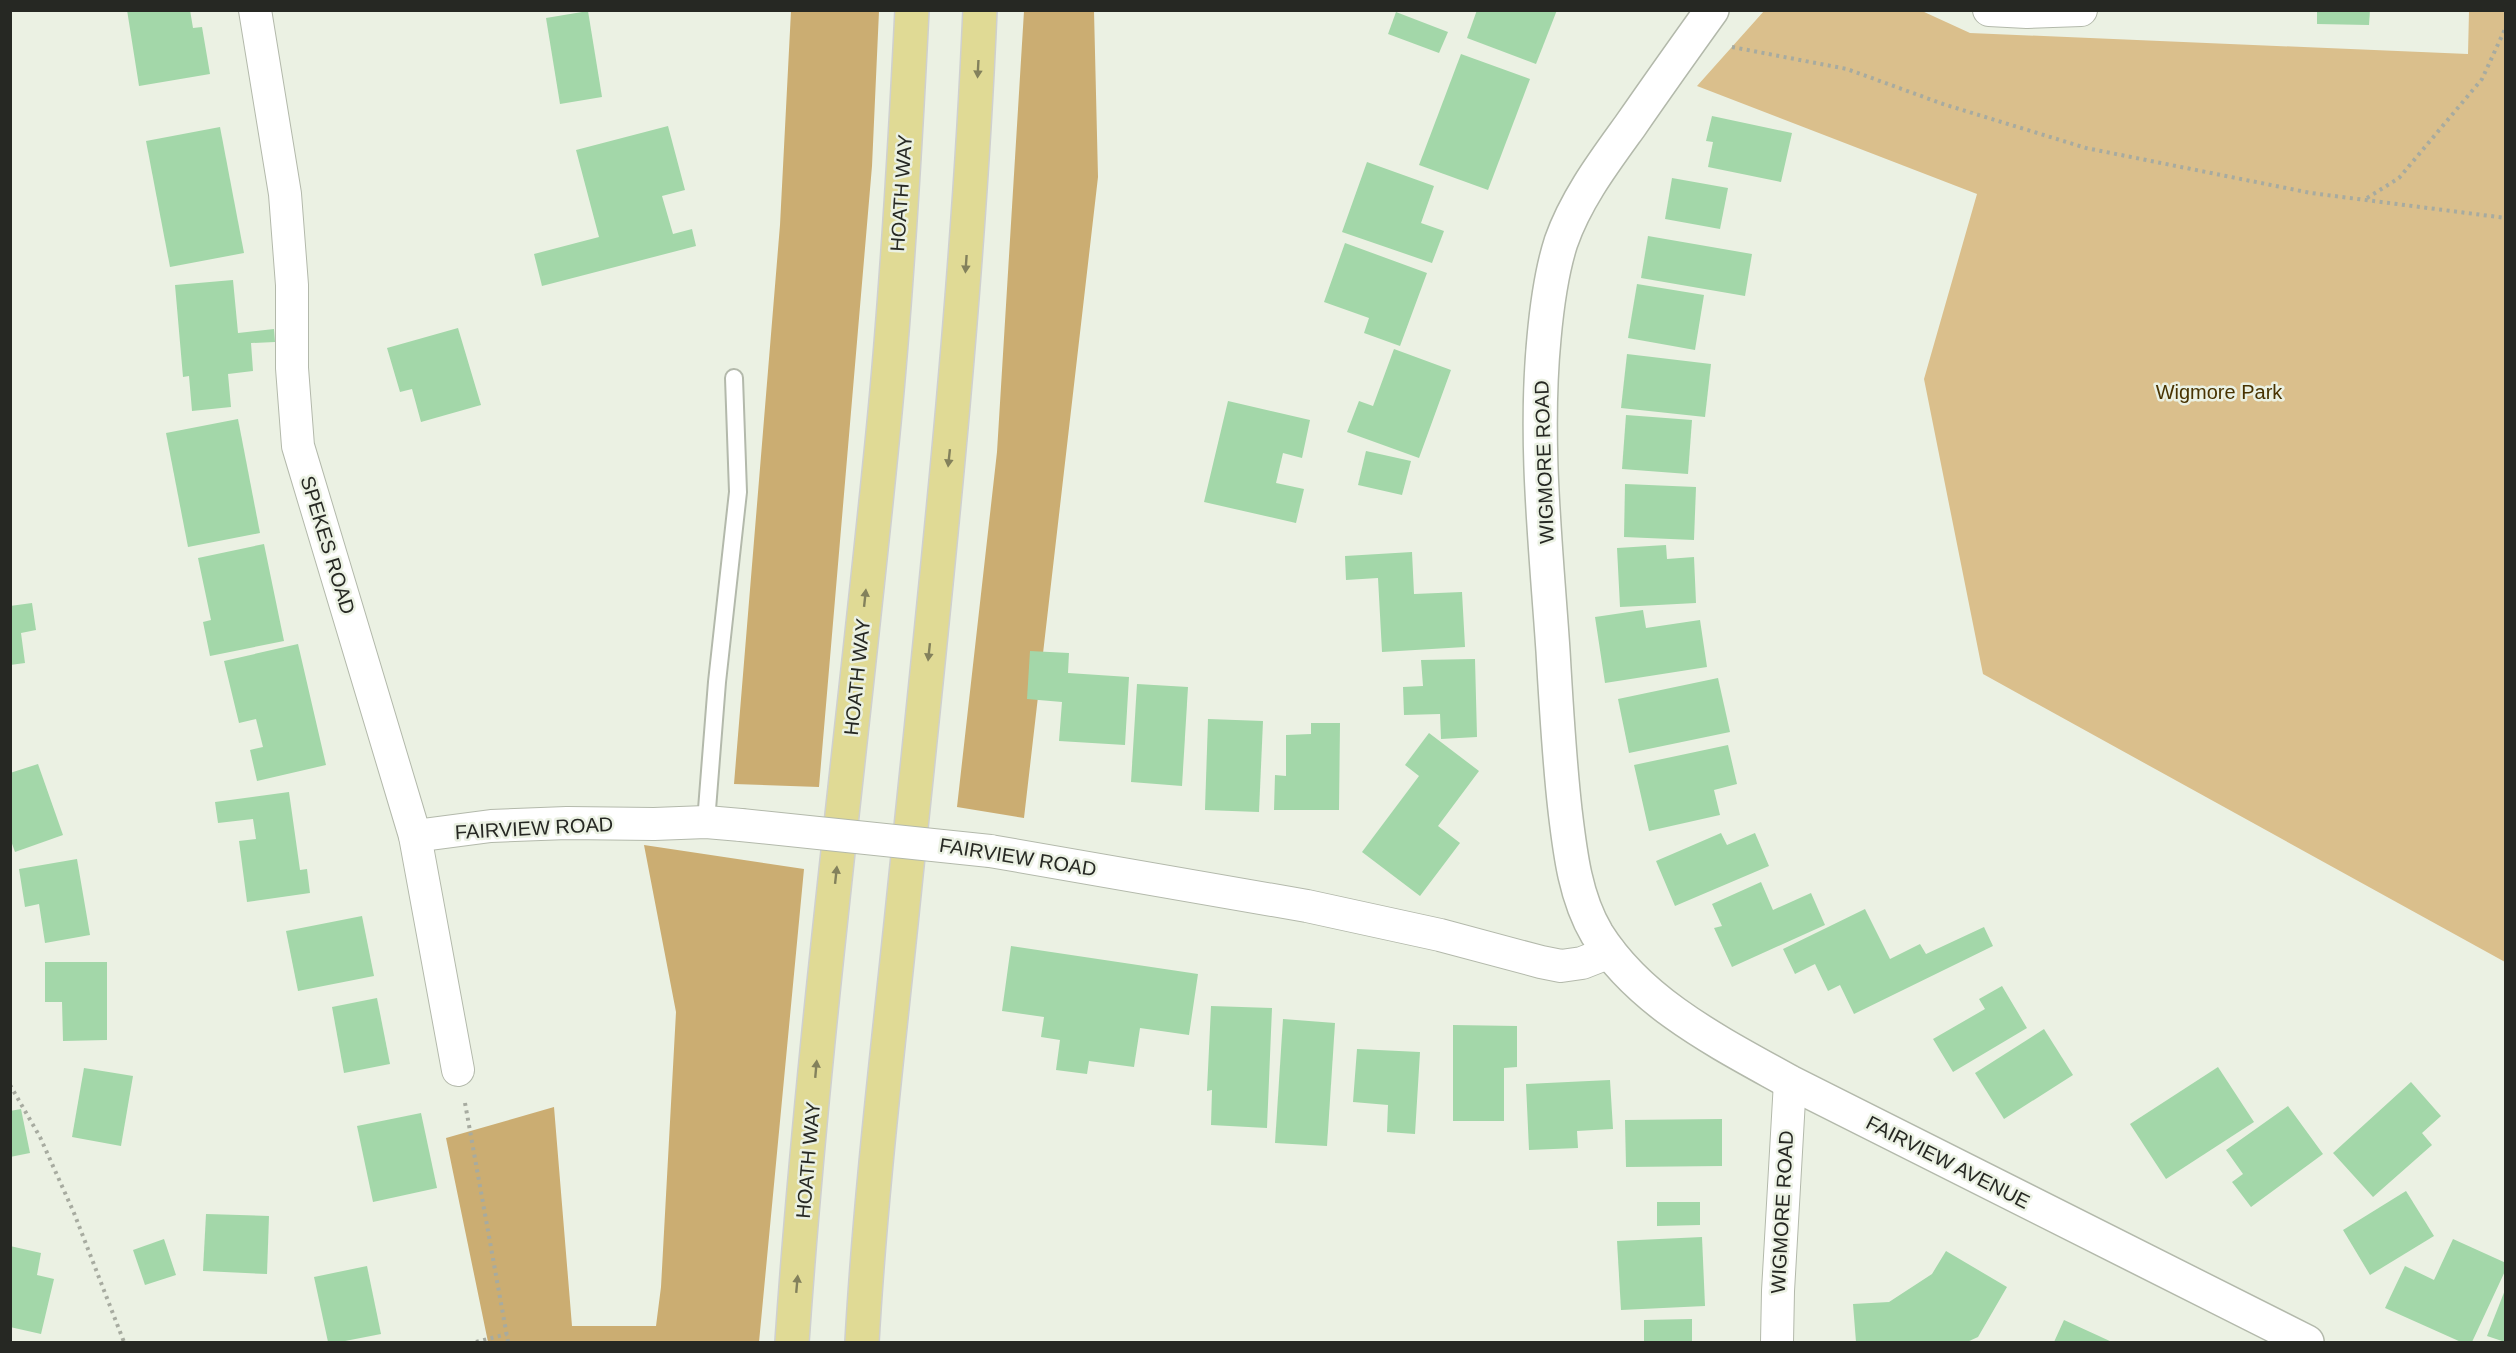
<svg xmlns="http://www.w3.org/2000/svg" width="2516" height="1353" viewBox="0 0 2516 1353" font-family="Arial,sans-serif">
  <rect width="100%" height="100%" fill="#ebf1e3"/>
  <!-- green -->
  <path fill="#dabf8c" d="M1764,11H1922L1970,33L2468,54L2469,11H2505V962L1983,674L1924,379L1977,194L1697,86Z"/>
  <!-- forest -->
  <g fill="#cbad72">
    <path d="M791,11H879L872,166L819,787L734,784L780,225Z"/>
    <path d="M1024,11H1094L1098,177L1024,818L957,807L997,452Z"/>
    <path d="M644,845L804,869L759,1342H488L446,1138L554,1107L572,1326H656L661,1287L676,1012Z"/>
  </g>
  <!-- building -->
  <g fill="#a3d7a9">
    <path d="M127,10H190L193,28L202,27L210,74L139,86Z"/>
    <path d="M1477,10H1557L1536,64L1467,38Z"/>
    <path d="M2317,10H2370L2369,25L2317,24Z"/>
    <path d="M588,11L602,97L560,104L546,18Z"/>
    <path d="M1396,12L1448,32L1439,53L1388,34Z"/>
    <path d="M1461,54L1530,79L1488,190L1419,165Z"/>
    <path d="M1712,116L1792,133L1781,182L1708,167L1713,142L1706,141Z"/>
    <path d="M668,126L685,190L662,196L673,234L692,229L696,246L542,286L534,254L599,237L576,150Z"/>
    <path d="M220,127L244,253L170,267L146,141Z"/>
    <path d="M1367,162L1434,186L1421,223L1444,231L1432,263L1342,232Z"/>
    <path d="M1672,178L1728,188L1720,229L1665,219Z"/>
    <path d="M1648,236L1752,254L1745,296L1641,278Z"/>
    <path d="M1345,243L1427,273L1400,346L1364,333L1369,318L1324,302Z"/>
    <path d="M233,280L238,333L274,329L275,342L251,343L253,371L228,374L231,407L192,411L189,376L183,377L175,285Z"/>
    <path d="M1637,284L1704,295L1695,350L1628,338Z"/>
    <path d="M458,328L481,405L421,422L412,389L400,392L387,348Z"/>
    <path d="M1394,349L1451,370L1419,458L1347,432L1359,401L1373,406Z"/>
    <path d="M1627,354L1711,364L1705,417L1621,408Z"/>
    <path d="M1228,401L1310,420L1302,458L1283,453L1276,483L1304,489L1296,523L1204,502Z"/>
    <path d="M1626,415L1692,420L1688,474L1622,469Z"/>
    <path d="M238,419L260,533L188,547L166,433Z"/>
    <path d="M1366,451L1411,461L1402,495L1358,485Z"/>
    <path d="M1625,484L1696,487L1694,540L1624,537Z"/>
    <path d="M264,544L284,641L210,656L203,622L211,620L198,558Z"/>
    <path d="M1666,545L1667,559L1694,557L1696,603L1620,607L1617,548Z"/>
    <path d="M1412,552L1414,594L1462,592L1465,647L1382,652L1378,578L1346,580L1345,556Z"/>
    <path d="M32,603L36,630L21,633L25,663L10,665V606Z"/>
    <path d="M1643,610L1646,628L1700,620L1707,667L1605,683L1595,617Z"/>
    <path d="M298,644L326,765L257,781L250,750L263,747L256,719L239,723L224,661Z"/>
    <path d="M1030,651L1069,653L1068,673L1129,677L1125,745L1059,741L1062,702L1027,699Z"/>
    <path d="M1475,659L1477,737L1441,739L1440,714L1404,715L1403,687L1423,686L1421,660Z"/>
    <path d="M1718,678L1730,732L1629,753L1618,699Z"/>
    <path d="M1137,684L1188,687L1182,786L1131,782Z"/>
    <path d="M1208,719L1263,721L1259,812L1205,810Z"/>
    <path d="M1311,723H1340L1339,810H1274L1275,775L1286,776V735L1311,734Z"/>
    <path d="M1429,733L1479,771L1438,826L1460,843L1420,896L1362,852L1419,776L1405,765Z"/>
    <path d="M1728,745L1737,784L1714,790L1720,815L1649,831L1634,765Z"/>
    <path d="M38,764L63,835L15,852L10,838V773Z"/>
    <path d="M289,792L300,870L307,869L310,893L247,902L239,841L256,839L253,819L218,823L215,802Z"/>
    <path d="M1721,833L1727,845L1755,833L1769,866L1675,906L1656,861Z"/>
    <path d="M77,859L90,935L45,943L39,904L25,907L19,869Z"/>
    <path d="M1761,882L1773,910L1811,893L1825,925L1732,967L1714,928L1722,926L1712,904Z"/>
    <path d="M1865,909L1890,959L1920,944L1926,954L1984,927L1993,946L1854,1014L1840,985L1828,991L1815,964L1795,974L1783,949Z"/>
    <path d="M362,916L374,976L298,991L286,931Z"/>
    <path d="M1011,946L1198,974L1189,1035L1140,1028L1134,1067L1089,1061L1087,1074L1056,1070L1060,1040L1041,1037L1044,1017L1002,1011Z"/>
    <path d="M45,962H107V1040L63,1041L62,1002H45Z"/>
    <path d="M2002,986L2027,1028L1953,1072L1933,1039L1985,1009L1979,999Z"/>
    <path d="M377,998L390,1064L344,1073L332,1007Z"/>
    <path d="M1211,1006L1272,1008L1267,1128L1211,1125L1212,1090L1207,1091Z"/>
    <path d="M1283,1019L1335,1023L1327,1146L1275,1143Z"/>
    <path d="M1453,1025L1517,1026V1067L1504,1068V1121H1453Z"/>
    <path d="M2044,1029L2073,1075L2004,1119L1975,1073Z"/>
    <path d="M1357,1049L1420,1052L1415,1134L1387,1132L1388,1105L1353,1102Z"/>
    <path d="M2218,1067L2254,1122L2166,1179L2130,1124Z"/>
    <path d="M84,1068L133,1076L121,1146L72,1137Z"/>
    <path d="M1610,1080L1613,1129L1577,1131L1578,1148L1529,1150L1526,1084Z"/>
    <path d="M2411,1082L2441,1116L2422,1133L2432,1145L2373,1197L2333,1153Z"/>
    <path d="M2288,1106L2323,1154L2251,1207L2232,1182L2243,1174L2226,1150Z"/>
    <path d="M21,1109L30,1153L10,1157V1111Z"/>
    <path d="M421,1113L437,1188L373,1202L357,1126Z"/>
    <path d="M1722,1119V1166L1626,1167L1625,1120Z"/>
    <path d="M2406,1191L2434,1236L2370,1275L2343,1230Z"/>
    <path d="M1657,1202H1700V1225L1657,1226Z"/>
    <path d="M206,1214L269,1216L267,1274L203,1271Z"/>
    <path d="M1702,1237L1705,1306L1621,1310L1617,1241Z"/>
    <path d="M164,1239L176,1275L145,1285L133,1250Z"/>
    <path d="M2453,1239L2506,1263V1269L2472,1342H2461L2385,1308L2405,1266L2434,1280Z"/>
    <path d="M10,1246L41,1253L37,1275L54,1279L41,1334L10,1327Z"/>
    <path d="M1946,1251L2007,1287L1978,1337L1967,1342H1856L1853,1304L1889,1302L1932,1274Z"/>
    <path d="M367,1266L381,1334L340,1342H328L314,1277Z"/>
    <path d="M2505,1290L2506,1342H2505L2487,1336Z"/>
    <path d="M1692,1319V1342H1644V1320Z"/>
    <path d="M2064,1320L2112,1342H2054Z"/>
  </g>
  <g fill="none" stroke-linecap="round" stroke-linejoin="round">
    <!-- service casing -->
    <g stroke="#b3b9ab" stroke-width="20">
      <path id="service" d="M706,822L717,682L738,492L734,378"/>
    </g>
    <!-- minor casing -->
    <g stroke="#b3b9ab" stroke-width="34">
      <g id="minor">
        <path d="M255,10L285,194L292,285V368L298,446L415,836L458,1070"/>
        <path d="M1989,10L2027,12L2081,10"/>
        <path d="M415,836L491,826L567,823L654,824L706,822L741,825"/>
        <path d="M990,851L1307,906L1440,935L1541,962L1561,966L1582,963L1610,952"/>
        <path d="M1777,1342L1778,1291L1790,1082"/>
      </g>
    </g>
    <!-- tertiary casing -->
    <g stroke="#b3b9ab" stroke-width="36">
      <path id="tertiary" d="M1712,10C1684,49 1657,87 1630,126C1604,162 1576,199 1561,242C1551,273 1547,305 1544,338C1534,442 1546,547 1553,651C1556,704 1559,757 1565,810C1570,852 1575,897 1597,934C1641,1004 1720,1043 1790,1082L2307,1342"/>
    </g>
    <!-- primary casing -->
    <g stroke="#cfd0cf" stroke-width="36">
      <g id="primary">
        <path d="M792,1342C813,1038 853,736 883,433C897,292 905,151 912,10"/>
        <path d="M862,1342C870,1200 887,1057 902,914C933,613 967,313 980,10"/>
      </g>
    </g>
    <!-- path -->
    <g stroke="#a7aba0" stroke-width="4" stroke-dasharray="3 4.5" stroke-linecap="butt">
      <path d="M1732,47L1847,69L1943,104L2086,148L2311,193L2506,218"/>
      <path d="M2367,198L2399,178L2482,79L2506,27"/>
      <path d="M10,1085L40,1137L74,1213L124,1342"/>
      <path d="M465,1103L508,1342"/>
      <path d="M476,1342L507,1334"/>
    </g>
    <!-- service -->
    <use href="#service" stroke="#fff" stroke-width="16"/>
    <!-- minor -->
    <use href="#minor" stroke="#fff" stroke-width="32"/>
    <!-- tertiary -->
    <use href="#tertiary" stroke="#fff" stroke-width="33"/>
    <!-- primary -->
    <use href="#primary" stroke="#e0da95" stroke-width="33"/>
    <!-- minor-bridge casing -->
    <g stroke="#b3b9ab" stroke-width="34" stroke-linecap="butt">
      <path id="minor-bridge" d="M741,825L990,851"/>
    </g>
    <!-- minor-bridge -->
    <use href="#minor-bridge" stroke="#fff" stroke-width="32"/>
  </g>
  <!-- one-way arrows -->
  <defs><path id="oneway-solid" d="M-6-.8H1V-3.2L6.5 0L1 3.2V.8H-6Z" transform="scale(1.5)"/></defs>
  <g fill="#83815c">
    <use href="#oneway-solid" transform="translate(978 69) rotate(93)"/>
    <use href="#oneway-solid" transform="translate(966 264) rotate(94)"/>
    <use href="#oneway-solid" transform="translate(949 458) rotate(96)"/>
    <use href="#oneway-solid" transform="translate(865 598) rotate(-84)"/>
    <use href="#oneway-solid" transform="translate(929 652) rotate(96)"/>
    <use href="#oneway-solid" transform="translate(836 875) rotate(-84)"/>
    <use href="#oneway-solid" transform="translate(816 1069) rotate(-85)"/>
    <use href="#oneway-solid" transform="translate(797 1284) rotate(-85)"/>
  </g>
  <g text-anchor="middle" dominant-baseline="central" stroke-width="5" stroke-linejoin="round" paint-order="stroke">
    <!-- street labels -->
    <g font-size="20" fill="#262823" stroke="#ebf1e3">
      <text transform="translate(901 193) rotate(-86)">HOATH WAY</text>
      <text transform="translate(1544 462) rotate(-92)">WIGMORE ROAD</text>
      <text transform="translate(328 545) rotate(73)">SPEKES ROAD</text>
      <text transform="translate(857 677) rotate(-84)">HOATH WAY</text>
      <text transform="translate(534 828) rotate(-3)">FAIRVIEW ROAD</text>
      <text transform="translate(1018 857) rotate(9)">FAIRVIEW ROAD</text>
      <text transform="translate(808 1160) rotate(-85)">HOATH WAY</text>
      <text transform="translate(1948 1162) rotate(27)">FAIRVIEW AVENUE</text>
      <text transform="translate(1782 1212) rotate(-87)">WIGMORE ROAD</text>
    </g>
    <!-- park labels -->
    <g font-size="20" fill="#483301" stroke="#ebf1e3">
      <text x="2219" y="392">Wigmore Park</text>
    </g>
  </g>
  <!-- border -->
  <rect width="2516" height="1353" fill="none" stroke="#262823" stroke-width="24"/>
</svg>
